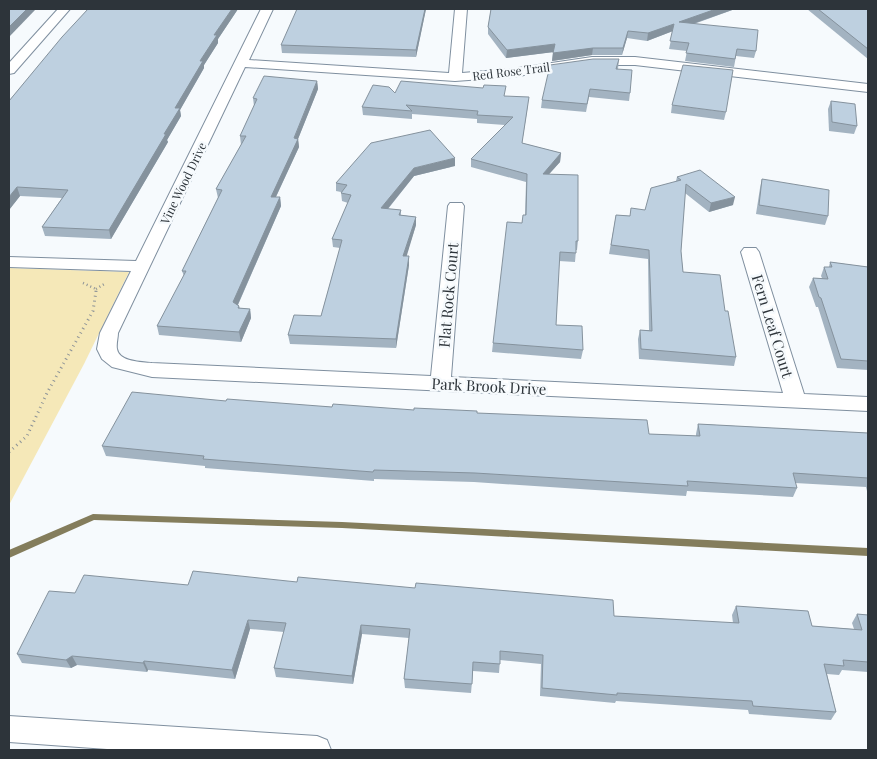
<svg xmlns="http://www.w3.org/2000/svg" width="877" height="759" viewBox="0 0 877 759" font-family="'Playfair Display',serif">
  <rect width="100%" height="100%" fill="#f6fafd"/>
  <!-- green -->
  <path fill="#f5e8b8" d="M9,268L129,272L84,364L9,505Z"/>
  <g fill="none" stroke-linecap="round" stroke-linejoin="round">
    <!-- stream -->
    <path fill="#847d5c" fill-rule="evenodd" d="M93,514L342,522L868,548V556L342,528L94,520L9,558V550Z"/>
    <!-- street casing -->
    <g stroke="#7f8f9f" stroke-width="2">
      <g id="street">
        <path d="M58,9H70L14,73L9,74V63Z"/>
        <path d="M261,9H273L249,60L449,73L455,9H467L462,73L511,69L592,57H635L868,84V92L635,65H592L511,77L455,81L245,67L118,333C118,338 116,344 117,349C119,362 142,362 152,363L431,376L448,206L450,203H462L464,206L451,377L783,393L741,252L744,248H756L759,252L804,394L868,397V411L152,377L112,367L102,359L97,349L100,333L131,271L9,267V257L136,261Z"/>
        <path d="M9,716L317,736L327,740L331,750H121L9,742Z"/>
      </g>
    </g>
    <!-- path-far1 -->
    <g stroke="#8d9397" stroke-width="2.5" stroke-dasharray="1 3" stroke-linecap="butt">
      <path d="M83,283L96,289V292"/>
      <path d="M96,289L106,283"/>
    </g>
    <!-- path -->
    <path stroke="#8d9397" stroke-width="3" stroke-dasharray="1 4" stroke-linecap="butt" d="M9,452L27,436L47,393L93,311L96,291"/>
    <!-- street -->
    <use href="#street" fill="#fff" fill-rule="evenodd"/>
  </g>
  <!-- wall -->
  <g fill="#a3b3c1">
    <path d="M88,9H238L218,39V43L204,65V68L180,110L181,116L167,140L168,142L111,239L45,236L42,227L62,198L20,196L9,210V101Z"/>
    <path d="M426,9L416,57L282,53L281,45Z"/>
    <path d="M491,9H735L694,24L756,51L754,58L736,56L734,67L685,61L687,51L669,49L673,31L647,41L627,38L622,55H592L552,61L553,52L506,58L488,34V27Z"/>
    <path d="M807,9H868V59Z"/>
    <path d="M619,59L618,69L630,93L629,101L589,97L586,112L541,108L542,100Z"/>
    <path d="M317,81L318,89L298,139L299,147L276,197H280L281,206L238,305L240,308L250,309L251,318L241,342L159,335L157,326L184,276L182,271L218,198L216,189L241,145L240,136L254,106L253,98Z"/>
    <path d="M395,93L505,96L528,105L522,143L561,153L560,162L549,174L578,241L577,250H576L575,262L559,261L556,325L583,350L581,359L492,352L493,343L522,223L525,215L526,182L471,167V159L505,125L477,123V119L412,114V119L363,115L362,107Z"/>
    <path d="M831,101L857,126L854,134L829,131L828,109Z"/>
    <path d="M672,105L726,112L724,120L671,113Z"/>
    <path d="M455,166L414,176L388,209L401,210V215L416,217V225L406,256L409,265L396,348L290,344L288,335L321,316L340,248L333,247L332,239L348,203L342,201L341,192L336,191V183Z"/>
    <path d="M677,177L733,205L709,212L685,193L681,251L683,272L725,311L736,357L734,366L639,359L638,339L640,330H649L648,259L609,254L616,215L630,216L645,210L676,181Z"/>
    <path d="M762,179L828,216L825,225L756,214L760,188Z"/>
    <path d="M830,262L868,267V370L837,368L818,307H816L809,287L813,278H822L821,276L824,267H829Z"/>
    <path d="M226,401L332,407L477,413L649,434L696,436V434L698,424L868,433V495L866,487L795,483L797,488L793,497L687,491L686,496L474,482L374,479V481L205,468V466L106,456L102,446Z"/>
    <path d="M188,585L614,616L733,623L732,615L736,606L812,626L854,629L852,623L857,614L868,615V672L842,670L839,675L827,674L836,712L831,720L749,714L748,710L616,701L615,703L540,696L541,664L500,660L499,673L473,671L471,693L405,688L404,679L409,638L362,634L353,684L276,677L274,668L284,632L250,629L235,679L148,670L147,672L77,665L71,668L22,663L17,654L75,593Z"/>
  </g>
  <!-- shaded-wall -->
  <g fill="#85929d">
    <path d="M27,9H36L9,37V27Z"/>
    <path d="M232,9H238L218,39V43L204,65V68L180,110L181,116L167,140L168,142L111,239L109,230L164,134L175,108L214,35Z"/>
    <path d="M425,9H426L416,57V50Z"/>
    <path d="M716,9H735L678,29L679,22Z"/>
    <path d="M674,24L673,31L647,41L648,33Z"/>
    <path d="M628,31L627,38L622,55L623,48Z"/>
    <path d="M555,44L554,52L506,58L507,50Z"/>
    <path d="M593,48L592,55L552,61L553,53Z"/>
    <path d="M317,81L318,89L298,139L299,147L272,205L271,197Z"/>
    <path d="M561,153L560,162L542,182L543,174Z"/>
    <path d="M455,158V166L414,176L381,217V208L414,168Z"/>
    <path d="M17,187L20,196L9,210V197Z"/>
    <path d="M280,197L281,206L235,311L233,302Z"/>
    <path d="M735,197L733,205L709,212L711,203Z"/>
    <path d="M416,217V225L404,265L403,256Z"/>
    <path d="M409,256V265L396,348V339Z"/>
    <path d="M250,309L251,318L241,342L239,332Z"/>
    <path d="M248,620L250,629L235,679L232,670Z"/>
    <path d="M361,625L362,634L353,684L352,676Z"/>
    <path d="M72,656L77,665L71,668L66,660Z"/>
    <path d="M144,661L148,670L147,672L143,663Z"/>
  </g>
  <!-- building -->
  <g fill="#bed0e0" stroke="#85929d">
    <path d="M9,9H27L9,27Z"/>
    <path d="M88,9H232L214,35H217L200,61H203L175,108H180L164,134H166L109,230L42,227L68,190L17,187L9,197V101L62,37Z"/>
    <path d="M297,9H425L416,50L281,45Z"/>
    <path d="M491,9H716L679,22L758,30L756,51L737,49L735,59L686,53L689,43L670,41L674,24L648,33L628,31L623,48H593L553,53L555,44L507,50L488,27Z"/>
    <path d="M818,9H868V49Z"/>
    <path d="M593,59H619L616,69L632,70L630,93L590,89L587,104L542,100L550,65Z"/>
    <path d="M683,65L733,70L726,112L672,105Z"/>
    <path d="M264,76L317,81L294,138L298,139L271,197H280L233,302L239,306L238,308L250,309L239,332L157,326L186,271H182L222,190L216,189L246,136H240L257,99L253,98Z"/>
    <path d="M401,81L483,88L484,85L506,86L504,96L529,97L522,143L561,153L543,174L578,175V241H576V253L560,252L556,325L582,326L583,350L493,343L507,222L522,223L523,215H526L527,174L471,159L513,117L477,115L478,111L406,105L412,111L362,107L373,85L389,87L395,93Z"/>
    <path d="M831,101L855,104L857,126L832,122Z"/>
    <path d="M430,130L455,158L414,168L381,208L401,210L399,215L416,217L403,256H409L396,339L288,335L294,315L321,316L342,240L332,239L351,195L341,193L347,185L336,183L371,143Z"/>
    <path d="M700,170L735,197L711,203L686,184L681,251L683,272L720,275L725,311H728L736,357L641,349L640,330L652,331L649,250L611,245L616,215L630,216L631,208L645,210L651,188L681,180L677,177Z"/>
    <path d="M762,179L829,190L828,216L759,205Z"/>
    <path d="M830,262L868,267V361L841,359L821,298L819,297L813,278L828,279L824,267H832Z"/>
    <path d="M132,392L226,401L227,399L332,407L333,404L414,410V408L477,411V413L647,420L649,434L700,436L698,424L868,433V478L793,473L797,488L687,481L688,486L475,473L374,470L373,472L203,459L204,456L102,446Z"/>
    <path d="M193,571L297,582L298,577L415,588L416,583L613,600L614,616L739,623L736,606L808,611L812,626L862,630L857,614L868,615V662L843,660L844,666L824,664L836,712L753,706L752,701L617,693V695L542,688L543,655L500,651V664L473,662L472,684L404,679L410,629L361,625L352,676L274,668L286,623L248,620L232,670L144,661L143,663L72,656L66,660L17,654L49,591L75,593L84,575L188,585Z"/>
  </g>
  <g text-anchor="middle" dominant-baseline="central" stroke-width="5" stroke-linejoin="round" paint-order="stroke">
    <!-- far-street labels -->
    <g font-size="12" fill="#2d343a" stroke="#f6fafd">
      <text transform="translate(511 71) rotate(-7)">Red Rose Trail</text>
      <text transform="translate(183 183) rotate(-64)">Vine Wood Drive</text>
    </g>
    <!-- street labels -->
    <g font-size="15" fill="#2d343a" stroke="#f6fafd">
      <text transform="translate(448 295) rotate(-85)">Flat Rock Court</text>
      <text transform="translate(773 326) rotate(73)">Fern Leaf Court</text>
      <text transform="translate(489 386) rotate(3)">Park Brook Drive</text>
    </g>
  </g>
  <!-- border -->
  <rect width="877" height="759" fill="none" stroke="#2d343a" stroke-width="20"/>
</svg>
